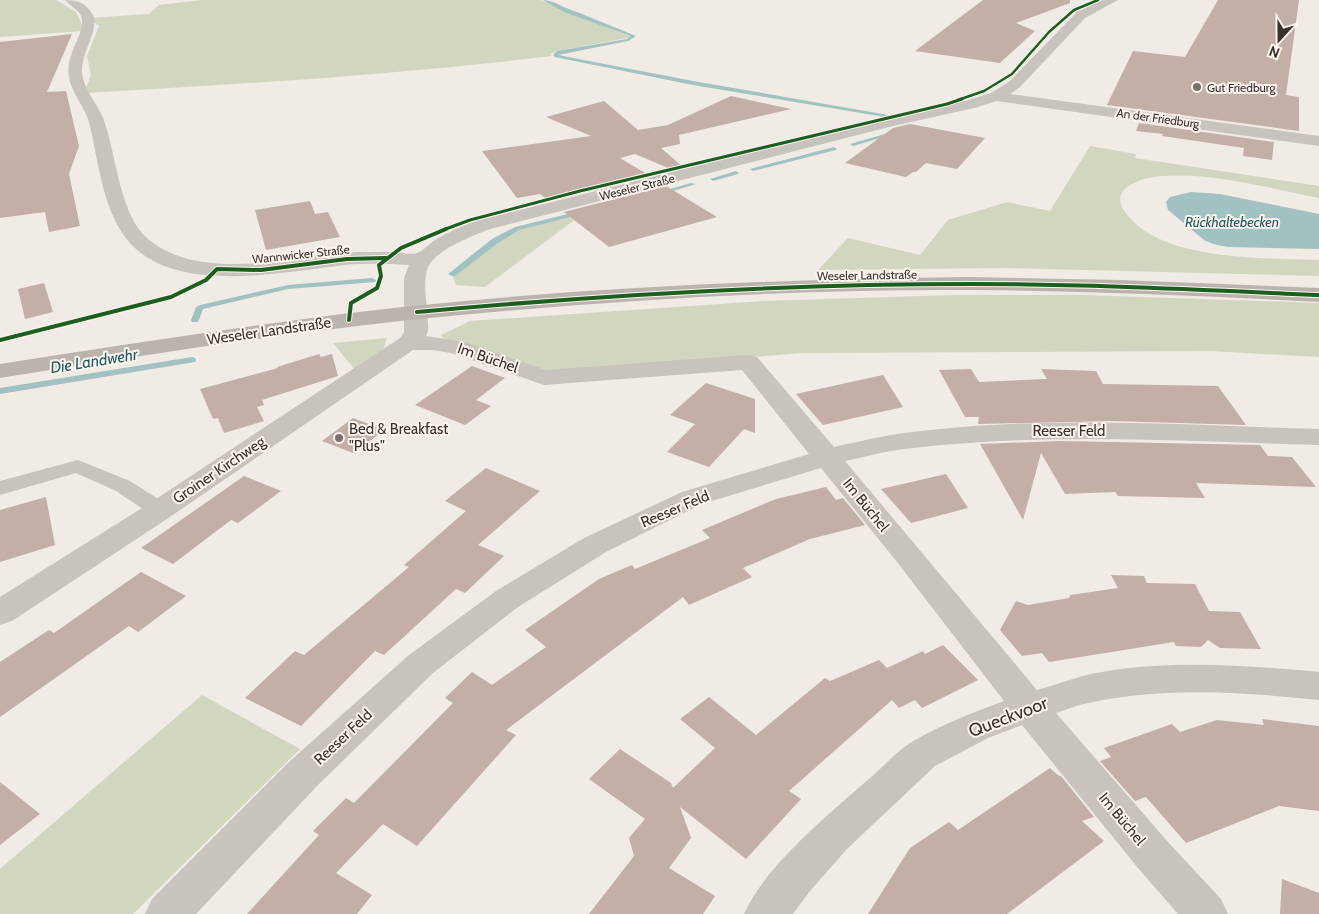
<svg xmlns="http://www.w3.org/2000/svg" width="1319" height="914" viewBox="0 0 1319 914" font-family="Cabin,sans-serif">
  <rect width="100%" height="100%" fill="#f0ebe5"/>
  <!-- green -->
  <g fill="#d1d6bf">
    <path d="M0,0H56L76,12L83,27L82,31L0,37Z"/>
    <path d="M202,0H541L557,6L562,11L574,13L632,37L557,51L550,54L552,56C396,75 241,84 84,93L91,75L87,56L99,26L89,18L149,14L159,5Z"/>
    <path d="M1090,146L1136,154L1135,158L1319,186V198C1268,188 1204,170 1153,177C1143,179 1125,184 1121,195C1118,204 1124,212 1130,218C1167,261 1266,258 1319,260V276L1006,268L818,270L848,238L920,255L948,220L1007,202L1050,211Z"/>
    <path d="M583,211L585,212L485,287L456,285L451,273L493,240L517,228Z"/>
    <path d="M953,295H1083L1319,303V357L1211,351L802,353L547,374L443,338L441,335L470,321L763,301Z"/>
    <path d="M387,338L383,350L356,371L333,343Z"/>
    <path d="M202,695L300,749L133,914H0V869Z"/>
  </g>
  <!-- water -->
  <path fill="#a1c2c1" d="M1191,192L1220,194L1319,214V249L1228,247L1213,244L1204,240L1168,210L1166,202L1170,197Z"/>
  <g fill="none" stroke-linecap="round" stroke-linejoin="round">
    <!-- stream -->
    <g fill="#a1c2c1" fill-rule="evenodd">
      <path d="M543,0C554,0 565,9 577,12L636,36L628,41L558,55L693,81L894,116L891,118L693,85L555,57L553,55L557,51L627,39L631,36L564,12Z"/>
      <path d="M892,132L897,133L853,146L850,144Z"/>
      <path d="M834,147L837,149L836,150L753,171L750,169Z"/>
      <path d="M736,171L739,173L738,174L713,181L710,179Z"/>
      <path d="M691,183L696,184L663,194L660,192Z"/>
      <path d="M580,211L582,212V214L519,230L498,243L455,276H452L448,274L492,239L515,227Z"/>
      <path d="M372,278L376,280L375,282L288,289L203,309L198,322H192L191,320L196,307L200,305L288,285Z"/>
      <path d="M192,357L195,358L196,360L195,362L0,394V388Z"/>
    </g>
  </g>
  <!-- building -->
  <g fill="#c3afa7">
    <path d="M983,0H1070V3L1016,23L1035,31L1000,63L915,51Z"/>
    <path d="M1218,0H1299L1286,95L1299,97V131L1107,105L1133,51L1185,57Z"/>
    <path d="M72,34L47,92L66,91L79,146L69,174L80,226L49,232L45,212L0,218V42Z"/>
    <path d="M731,96L791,109L679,135L680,144L661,148L683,167L673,170L635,154L620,158L650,176L549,201L540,194L517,198L482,151L591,136L546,117L604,101L638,130L668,125Z"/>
    <path d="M1139,123L1274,142L1272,160L1243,156L1244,148L1162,136L1163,134L1136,131Z"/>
    <path d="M910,124L985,138L957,169L926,163L916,172H913L906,177L845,163L893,128Z"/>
    <path d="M666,186L717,217L609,247L564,212Z"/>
    <path d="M310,201L315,214L328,212L340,237L266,250L255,210Z"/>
    <path d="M44,283L53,312L25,319L18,289Z"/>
    <path d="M319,354L321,357L332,354L338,376L262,400L264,405L257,407L264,421L224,433L218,418L213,419L200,389L278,368L277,367Z"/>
    <path d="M472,366L505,378L476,400L491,406L465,425L415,405Z"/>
    <path d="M971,369L979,382L1047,379L1041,369L1096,371L1103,384L1218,386L1246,425L1112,421L978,424L979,417H965L939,370Z"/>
    <path d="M883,375L903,407L823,425L796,394Z"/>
    <path d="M706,383L755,399V433L744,429L709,467L667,452L695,424L670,415Z"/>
    <path d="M353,418L385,430L353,453L322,441Z"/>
    <path d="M1060,441L1260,445L1268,456L1292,457L1316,487L1196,483L1205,498L1118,496L1115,492L1065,494L1041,453L1023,520L980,444Z"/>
    <path d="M486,468L540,491L478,545L504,556L465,593L456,589L384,655L375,651L301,726L245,698L295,651L304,655L409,567L404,565L466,511L445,501Z"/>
    <path d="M946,474L968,508L911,523L881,489Z"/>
    <path d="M244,476L281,491L238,523L231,520L173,564L141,548Z"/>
    <path d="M826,487L836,500L843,498L865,525L810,539L743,568L752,577L689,605L683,597L506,730L516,735L417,846L383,824L336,873L372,895L357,914H247L319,835L313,831L346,798L354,803L453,703L445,698L472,672L492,685L546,647L525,630L599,579L632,565L635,569L710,538L702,530L776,499Z"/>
    <path d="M46,497L55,545L0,562V510Z"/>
    <path d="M141,572L186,596L138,632L129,626L0,717V662L49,630L54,633Z"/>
    <path d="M1111,575L1144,576L1147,583L1195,584L1209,611L1240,612L1261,649L1220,648L1208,640L1201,647L1176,646L1174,642L1049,662L1042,653L1022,656L1000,630L1016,601L1028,605L1069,598L1070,595L1118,588Z"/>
    <path d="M943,645L978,680L922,708L915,700L899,708L892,700L789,791L801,799L746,859L680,807L691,838L669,868L715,896L703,914H589L634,856L629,838L645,819L589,779L620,749L671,783L673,788L715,748L680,719L709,697L756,735L825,678L830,681L879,660L887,668L923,651L925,654Z"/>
    <path d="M1262,719L1319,726V811L1279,806L1186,843L1146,797L1135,801L1100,761L1111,757L1104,748L1172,724L1180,732L1217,720L1264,725Z"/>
    <path d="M1050,768L1059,776H1061L1094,817L1082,821L1104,841L1007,914H868L910,848L949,822L958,830Z"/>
    <path d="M0,782L40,814L0,845Z"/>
    <path d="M1282,879L1319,893V914H1280Z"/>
  </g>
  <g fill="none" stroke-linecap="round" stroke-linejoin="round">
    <!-- service -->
    <path fill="#c9c3be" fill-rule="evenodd" d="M78,460L130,481L168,505L171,510L168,515L160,517L152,515L116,491L76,473L0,495V481Z"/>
    <!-- minor -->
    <path fill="#c9c3be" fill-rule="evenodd" d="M65,0C78,0 86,3 93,15C100,30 80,54 82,73C84,90 97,103 103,118C116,151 119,214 147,238C200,284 292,256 356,252C370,252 384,252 398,252C403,253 412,255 417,253C422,252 430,243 435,240C448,232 462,226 476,221L892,117L965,101L991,93L1010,81L1077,12L1103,0H1118L1085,18L1020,87L1010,94L1319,136V146L997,101L974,108L893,126L490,229C472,236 437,249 428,267C423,280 426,296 427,310C427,318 430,329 426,336L464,342L546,370L748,355L757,357L834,447C857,442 881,436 904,433C1042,415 1181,425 1319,429V445C1181,441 1042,432 905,449C885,451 865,457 845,461L1037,690C1055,685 1073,678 1091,674C1162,659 1247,665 1319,672V700C1244,692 1167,687 1093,702C1080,704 1068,709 1056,713L1168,842L1221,899L1228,914H1178L1138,868L1022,725L988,738L935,766L847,849L810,891L793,914H744C765,866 830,813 870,778C883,767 896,752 910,743C940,725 972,713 1004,701L897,562L821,468L702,504L606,552L518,607L433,673L318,785L196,914H145L152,899L290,761L409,655L496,591L584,538L682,492L809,454L742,370L544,385L451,353L433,350H413L170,517L12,621L0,625V597L150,503L400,338L404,332V278L409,265C388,264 366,263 345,265C279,272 163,299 121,231C101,199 98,158 89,122C85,109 76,98 71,85C60,56 88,34 81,16C78,9 70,6 65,0Z"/>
    <!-- secondary -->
    <path fill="#bab3ae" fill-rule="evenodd" d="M970,277L1120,280L1319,288V302C1204,296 1089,291 973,290C803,289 631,299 461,315C307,329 153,354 0,378V364C134,343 268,322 403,307C591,287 781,279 970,277Z"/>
    <!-- cycleway-far2 casing -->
    <g stroke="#fbf5ee" stroke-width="4">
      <path id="cycleway-far2" d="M958,100L984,91L1012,74L1049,32L1074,10L1098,0"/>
    </g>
    <!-- cycleway-far1 casing -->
    <g stroke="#fbf5ee" stroke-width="5">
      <path id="cycleway-far1" d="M443,230L470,220L580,191L947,104L962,99"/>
    </g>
    <!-- cycleway casing -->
    <g stroke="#fbf5ee" stroke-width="6">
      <g id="cycleway">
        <path d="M417,312C601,295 785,284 970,284C1086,284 1203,290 1319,295"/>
        <path d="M349,320L351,303L377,288L381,276L379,265L401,248L446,229"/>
        <path d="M0,340L171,297L206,280L217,269L261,270L347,259L386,258"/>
      </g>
    </g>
    <!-- cycleway-far2 -->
    <use href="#cycleway-far2" stroke="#1b5e20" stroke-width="2.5"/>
    <!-- cycleway-far1 -->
    <use href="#cycleway-far1" stroke="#1b5e20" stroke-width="3"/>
    <!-- cycleway -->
    <use href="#cycleway" stroke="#1b5e20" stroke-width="4"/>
  </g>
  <!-- markers -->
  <g fill="#7a716c" stroke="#fbf5ee" stroke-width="2">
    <circle cx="1197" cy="87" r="5"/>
    <circle cx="339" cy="438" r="5"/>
  </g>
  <g text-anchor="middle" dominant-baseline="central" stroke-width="4" stroke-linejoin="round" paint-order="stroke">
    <!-- far-poi labels -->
    <g font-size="12" fill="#3b302b" stroke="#fbf5ee" text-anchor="start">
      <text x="1207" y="87">Gut Friedburg</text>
    </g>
    <!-- far-street labels -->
    <g font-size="12" fill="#3b302b" stroke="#fbf5ee">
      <text transform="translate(1158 118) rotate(8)">An der Friedburg</text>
      <text transform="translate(637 187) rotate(-14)">Weseler Straße</text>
      <text transform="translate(301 254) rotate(-6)">Wannwicker Straße</text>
      <text transform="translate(867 275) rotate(-1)">Weseler Landstraße</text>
    </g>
    <!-- far-water labels -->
    <g font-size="14" font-style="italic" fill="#1f5a5e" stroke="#fbf5ee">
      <text x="1232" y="222">Rückhaltebecken</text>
    </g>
    <!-- street labels -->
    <g font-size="15" fill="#3b302b" stroke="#fbf5ee">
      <text transform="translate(269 331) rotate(-8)">Weseler Landstraße</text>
      <text transform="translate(488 358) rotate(19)">Im Büchel</text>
      <text x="1069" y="431">Reeser Feld</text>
      <text transform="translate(219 470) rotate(-34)">Groiner Kirchweg</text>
      <text transform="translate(866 505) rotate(51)">Im Büchel</text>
      <text transform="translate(675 509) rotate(-23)">Reeser Feld</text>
      <text transform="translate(343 737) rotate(-43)">Reeser Feld</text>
      <text transform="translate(1122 819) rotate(50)">Im Büchel</text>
    </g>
    <!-- poi labels -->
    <g font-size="15" fill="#3b302b" stroke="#fbf5ee" text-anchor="start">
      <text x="349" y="429">Bed &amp; Breakfast<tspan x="349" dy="17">"Plus"</tspan></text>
    </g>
    <!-- water labels -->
    <g font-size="16" font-style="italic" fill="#1f5a5e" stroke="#fbf5ee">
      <text transform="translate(94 361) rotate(-9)">Die Landwehr</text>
    </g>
    <!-- near-street labels -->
    <g font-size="18" fill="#3b302b" stroke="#fbf5ee">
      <text transform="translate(1008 717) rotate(-21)">Queckvoor</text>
    </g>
  </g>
  <!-- north arrow -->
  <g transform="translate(1279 40) rotate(201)" stroke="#fbf5ee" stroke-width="4" paint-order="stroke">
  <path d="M0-4L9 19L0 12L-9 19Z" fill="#3b302b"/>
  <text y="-8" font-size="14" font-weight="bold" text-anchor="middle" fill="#3b302b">N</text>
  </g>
</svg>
